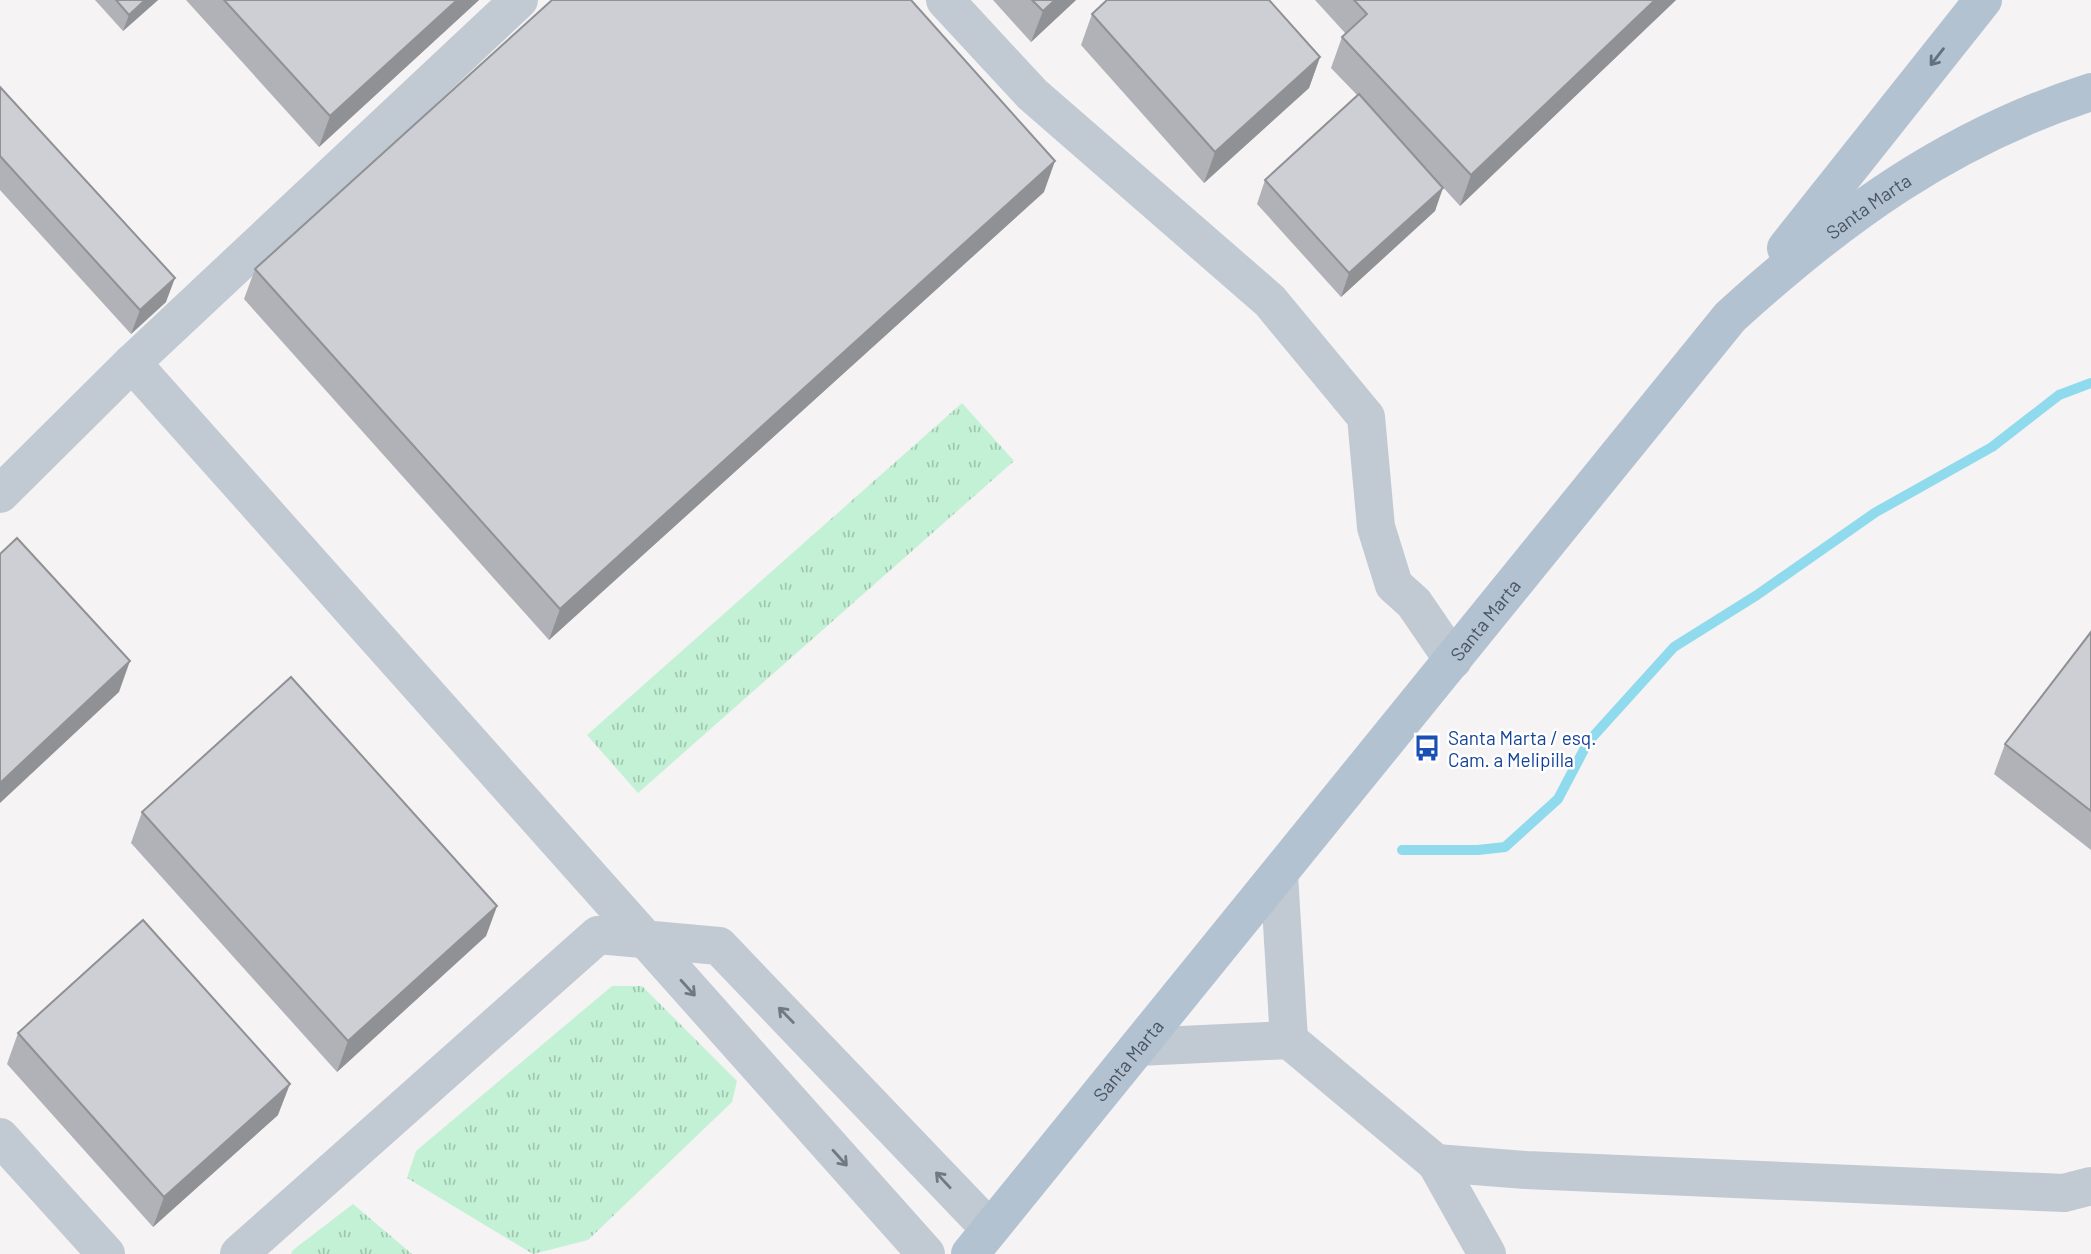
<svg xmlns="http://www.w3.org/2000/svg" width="2091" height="1254" viewBox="0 0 2091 1254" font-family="Barlow,sans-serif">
  <defs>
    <pattern id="grass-tufts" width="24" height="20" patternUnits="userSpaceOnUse" patternTransform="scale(1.75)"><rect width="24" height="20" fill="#c3f1d5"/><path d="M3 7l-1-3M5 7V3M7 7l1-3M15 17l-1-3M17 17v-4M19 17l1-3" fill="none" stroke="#a0c6b0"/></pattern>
  </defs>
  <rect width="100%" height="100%" fill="#f5f3f3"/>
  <!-- grass -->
  <g fill="url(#grass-tufts)">
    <path d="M962,403L1014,461L638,793L587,735Z"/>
    <path d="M612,986H642L737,1081L732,1102L588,1240L533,1254L407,1178L416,1151Z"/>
    <path d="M353,1204L412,1254H291L293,1250Z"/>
  </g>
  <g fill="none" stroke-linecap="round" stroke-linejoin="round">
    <!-- stream -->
    <path stroke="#90daee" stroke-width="10" d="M1402,850H1478L1505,847L1558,799L1588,742L1674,647L1757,595L1876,512L1992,447L2059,395L2091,383"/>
    <!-- minor -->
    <g stroke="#c1cad2" stroke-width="38">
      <path d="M945,0L1032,94L1270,301L1366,417L1376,527L1394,585L1414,603L1453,660"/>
      <path d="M132,363L926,1254"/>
      <path d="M0,494L132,363L519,0"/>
      <path d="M1279,874L1289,1040"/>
      <path d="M1138,1047L1289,1040L1436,1163L1526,1170L2064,1193L2091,1186"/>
      <path d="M0,1137L106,1254"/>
      <path d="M1436,1163L1487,1254"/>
      <path d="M239,1254L598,935L719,946L990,1229"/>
    </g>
    <!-- major -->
    <g stroke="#b3c2d1" stroke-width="38">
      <path d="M1786,248L1983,0"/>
      <path id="s1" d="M970,1254L1730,317C1840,217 1948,138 2091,92"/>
    </g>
  </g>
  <!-- wall -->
  <g fill="#b0b2b7">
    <path d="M95,0H158L123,31Z"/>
    <path d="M186,0H479L319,147Z"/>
    <path d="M993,0H1076L1031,42Z"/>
    <path d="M1315,0H1676L1460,206L1441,185L1435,211L1341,297L1257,204L1265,180L1358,96L1331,68L1342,37L1346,34Z"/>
    <path d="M1092,14L1320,57L1309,88L1204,183L1081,45Z"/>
    <path d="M0,87L166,302L131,334L0,190Z"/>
    <path d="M1044,192L549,640L244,299L255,269Z"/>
    <path d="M2091,632V850L1994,774L2005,744Z"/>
    <path d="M142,812L497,906L486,936L337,1072L131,843Z"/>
    <path d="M18,1033L278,1115L153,1227L7,1064Z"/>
  </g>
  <!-- shaded-wall -->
  <g fill="#909195">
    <path d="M145,0H158L123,31L129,15Z"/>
    <path d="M457,0H479L319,147L330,116Z"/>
    <path d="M1055,0H1076L1031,42L1043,11Z"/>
    <path d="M1655,0H1676L1460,206L1471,175Z"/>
    <path d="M1320,57L1309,88L1204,183L1215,152Z"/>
    <path d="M1055,161L1044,192L549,640L560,609Z"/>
    <path d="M1443,188L1435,211L1341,297L1349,273Z"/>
    <path d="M175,278L166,302L131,334L140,310Z"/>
    <path d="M130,661L119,692L0,803V783Z"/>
    <path d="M497,906L486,936L337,1072L348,1041Z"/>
    <path d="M290,1084L278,1115L153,1227L164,1197Z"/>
  </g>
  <!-- building -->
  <g fill="#cdcfd5" stroke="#909195" stroke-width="2">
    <path d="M116,0H145L129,15Z"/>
    <path d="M224,0H457L330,116Z"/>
    <path d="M552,0H911L1055,161L560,609L255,269Z"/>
    <path d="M1032,0H1055L1043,11Z"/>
    <path d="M1107,0H1269L1320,57L1215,152L1092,14Z"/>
    <path d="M1354,0H1655L1471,175L1342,37L1367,14Z"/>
    <path d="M0,87L175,278L140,310L0,156Z"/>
    <path d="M1359,94L1443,188L1349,273L1265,180Z"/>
    <path d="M17,538L130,661L0,783V554Z"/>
    <path d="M2091,632V811L2005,744Z"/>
    <path d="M291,677L497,906L348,1041L142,812Z"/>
    <path d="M143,920L290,1084L164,1197L18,1033Z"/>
  </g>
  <!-- one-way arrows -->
  <defs><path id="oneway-shaft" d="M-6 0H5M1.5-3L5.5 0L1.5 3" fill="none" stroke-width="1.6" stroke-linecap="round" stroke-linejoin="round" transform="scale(1.75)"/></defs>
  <use stroke="#64717d" href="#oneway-shaft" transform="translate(1937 57) rotate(128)"/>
  <g stroke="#6e7983">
    <use href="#oneway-shaft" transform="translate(688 988) rotate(48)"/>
    <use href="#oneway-shaft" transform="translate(786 1015) rotate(-134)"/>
    <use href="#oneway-shaft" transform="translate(840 1158) rotate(48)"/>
    <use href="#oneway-shaft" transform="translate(943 1180) rotate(-133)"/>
  </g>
  <!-- icons -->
  <defs>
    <g id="bus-bare" transform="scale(2.1)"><path d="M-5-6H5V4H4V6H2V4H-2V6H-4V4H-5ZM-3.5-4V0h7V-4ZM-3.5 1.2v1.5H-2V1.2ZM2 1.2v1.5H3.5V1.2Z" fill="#1a4fb4" stroke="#fff" stroke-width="2.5" paint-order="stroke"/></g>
  </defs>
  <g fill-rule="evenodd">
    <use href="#bus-bare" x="1427" y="748"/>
  </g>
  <g text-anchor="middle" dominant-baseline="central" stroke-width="5" stroke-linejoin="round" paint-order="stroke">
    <!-- street labels -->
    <g font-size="19" fill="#4a5661" stroke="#fff">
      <text stroke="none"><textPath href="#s1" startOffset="1384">Santa Marta</textPath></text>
      <text stroke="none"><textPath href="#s1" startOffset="817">Santa Marta</textPath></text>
      <text stroke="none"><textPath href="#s1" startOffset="250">Santa Marta</textPath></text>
    </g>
    <!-- transit labels -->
    <g font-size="19" fill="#164399" stroke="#fff" text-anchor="start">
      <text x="1448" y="737">Santa Marta / esq.<tspan x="1448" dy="22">Cam. a Melipilla</tspan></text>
    </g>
  </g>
</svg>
